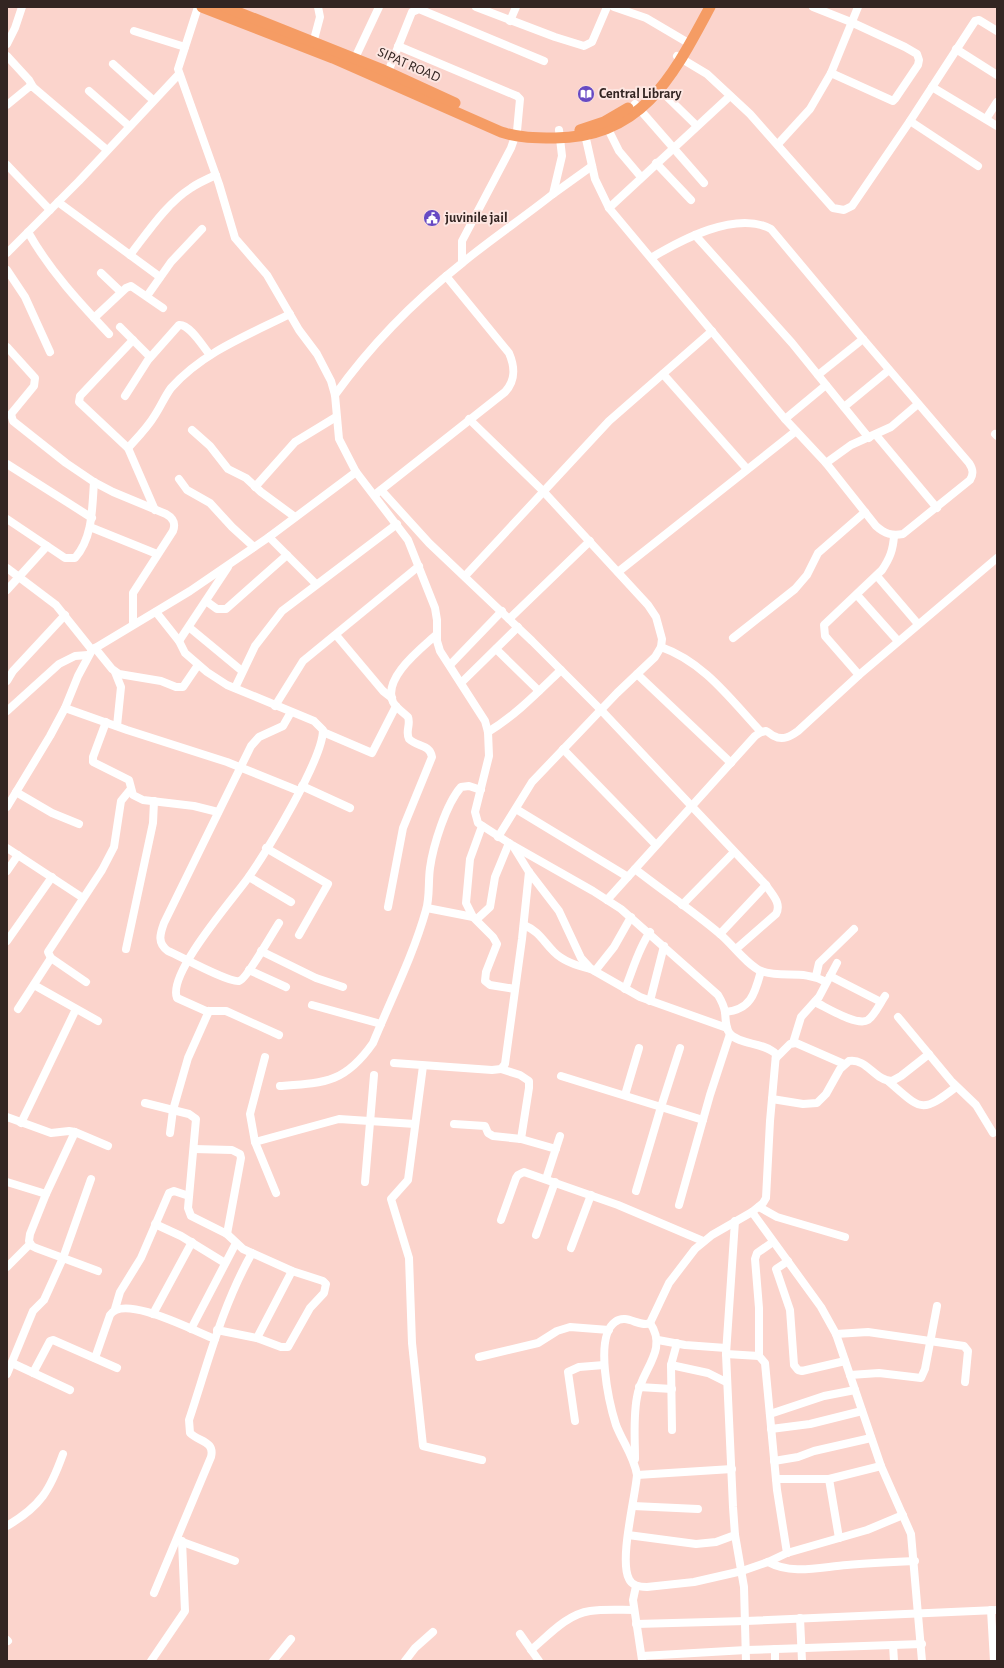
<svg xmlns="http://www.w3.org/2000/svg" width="1004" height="1668" viewBox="0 0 1004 1668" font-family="'Alegreya Sans',sans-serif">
  <rect width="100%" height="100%" fill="#fbd4cc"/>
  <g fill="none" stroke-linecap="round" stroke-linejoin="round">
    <!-- minor -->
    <g stroke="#fff" stroke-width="8">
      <path d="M198,7L178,69L219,184L235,238L267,275L299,330L317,354L331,381L335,395L339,439L356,472L408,540L435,608L437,620V641L440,651L485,721L488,732L489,756L475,812L478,823L512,845L593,891L621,909L718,995C721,1000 724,1006 725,1012C726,1020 725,1028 730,1034C740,1045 764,1042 776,1054L770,1121L766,1198L763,1203L752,1212L712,1235L695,1249L669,1283L650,1323C639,1328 627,1313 615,1322C594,1337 609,1403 616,1425C623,1443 634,1456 637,1475C635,1499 619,1560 629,1579C632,1586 640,1587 647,1587L694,1582L742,1571L768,1562L787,1553L867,1530L903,1515"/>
      <path d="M476,7L555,37L584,46L592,42L607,7"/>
      <path d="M614,7L646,18L685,41"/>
      <path d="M813,7L851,22L905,47L917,54L919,60L918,65L895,99L893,101L831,73"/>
      <path d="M510,21L516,7"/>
      <path d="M134,31L185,47"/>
      <path d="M7,44L15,28L22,7"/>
      <path d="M398,46L517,96L520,99L517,131L511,148L462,241V263"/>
      <path d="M312,47L320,17L318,7"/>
      <path d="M956,49L997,75"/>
      <path d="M7,56L29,80L33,87"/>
      <path d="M677,56L707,74L750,114L833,208L844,210L852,206L910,121L975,21L979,20L997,31"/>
      <path d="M355,58L379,7"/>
      <path d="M113,64L153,100"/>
      <path d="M388,72L412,12L419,9L544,61"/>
      <path d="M932,87L997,126"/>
      <path d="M660,90L697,126"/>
      <path d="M89,91L129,126"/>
      <path d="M635,104L704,183"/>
      <path d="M7,105L29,87H33L107,150"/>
      <path d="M986,119L997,102"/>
      <path d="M910,121L978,166"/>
      <path d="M605,123L619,151L641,177"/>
      <path d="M584,130L595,179L609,208L785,419L826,463L876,526C885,534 892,536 903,534L970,480C974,474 973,469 969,463L863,339L771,229C736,210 681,240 651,258"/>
      <path d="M778,144L810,109L831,73L858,7"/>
      <path d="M656,163L691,200"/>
      <path d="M7,165L50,210"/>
      <path d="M553,194L592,166"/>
      <path d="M58,202L160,277"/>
      <path d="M609,208L730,96"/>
      <path d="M28,232C50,271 79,302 109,334"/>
      <path d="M695,235L792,343L869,438"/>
      <path d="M7,253L79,181L179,74"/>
      <path d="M130,255C148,232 166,204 191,188C198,183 207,179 216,175"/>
      <path d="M7,270L25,297L50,352"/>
      <path d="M101,273L121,292"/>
      <path d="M147,296L171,262L202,229"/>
      <path d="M94,318L126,288L131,286L163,308"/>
      <path d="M120,327L150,357"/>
      <path d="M133,340L80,396L79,402L128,448L155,510"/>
      <path d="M7,347L35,378L34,386L11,414L13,421L66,463L94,482L113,492L166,514C173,518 176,523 173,531L133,593V624"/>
      <path d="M663,374L747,469"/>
      <path d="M818,375L863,339"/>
      <path d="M335,395C370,346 413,302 461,264C491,239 523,218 553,194L562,156L559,130"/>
      <path d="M125,396L148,360L179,325C190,324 203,347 210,355"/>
      <path d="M844,407L889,370"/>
      <path d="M469,419L543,491L648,605L656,617L662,639L661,647L655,657L617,693L532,782L498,837"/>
      <path d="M785,419L826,385"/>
      <path d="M192,430L210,446L228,469L246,478L261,492L295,517"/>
      <path d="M995,434L997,436"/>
      <path d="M876,435L937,508"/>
      <path d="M128,448C138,437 148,427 155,415C161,406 165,396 171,388C203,352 248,335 290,314"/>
      <path d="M826,463L851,445L891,427L918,404"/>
      <path d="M7,464L92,518"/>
      <path d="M179,479L187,490L210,503L232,527L254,547"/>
      <path d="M255,487L295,442L336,417"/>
      <path d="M381,490L429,543L532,641L601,710L766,885C772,895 782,903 776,914L736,949"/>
      <path d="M377,493L505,392C516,380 515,367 509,353L446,276"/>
      <path d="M7,519L65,558H75C93,537 92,509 94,482"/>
      <path d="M90,527L157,554"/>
      <path d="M269,537L316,584"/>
      <path d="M7,568L56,605L92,650"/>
      <path d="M618,572L796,431"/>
      <path d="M465,576L609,421L712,331"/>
      <path d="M877,576L918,624"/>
      <path d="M7,590L47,546"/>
      <path d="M857,595L898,641"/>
      <path d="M206,601L217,609H226L287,555"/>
      <path d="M156,612L179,641L185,653L207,672L227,685L314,721L323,730C323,759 267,851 248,878C233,899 167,974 177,998L206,1011H226L279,1035"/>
      <path d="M509,619L590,541"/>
      <path d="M190,628L242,671"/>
      <path d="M336,635L383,691L392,698"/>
      <path d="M733,638L795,589L807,575L818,553L865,512"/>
      <path d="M179,641L228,567"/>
      <path d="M661,647C704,662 731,700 761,732"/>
      <path d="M95,648L112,669L119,674L161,681L176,687H183L198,665"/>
      <path d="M496,649L539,691"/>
      <path d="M450,665L502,611"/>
      <path d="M115,672L121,687L117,726"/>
      <path d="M637,674L731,763"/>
      <path d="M859,675L825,636L824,625L882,570C890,558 893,550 894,536"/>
      <path d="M7,681L13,671L65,615"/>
      <path d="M461,683L518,627"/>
      <path d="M235,688L255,646L282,611L397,524"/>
      <path d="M275,706L303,661L419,566"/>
      <path d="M65,708L127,730L227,762L299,791"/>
      <path d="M7,711L59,664L75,656L88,655"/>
      <path d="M106,722L93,757V762L129,780L133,795L143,800L194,806L218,812"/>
      <path d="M323,732L372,753L396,706"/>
      <path d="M488,732C516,715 538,692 561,670"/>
      <path d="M563,749L656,845"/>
      <path d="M302,786L350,808"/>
      <path d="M16,792L52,813L79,824"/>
      <path d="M7,807L50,736L65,708L78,676L92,650L190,591L269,537L356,472"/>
      <path d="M516,809L628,877"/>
      <path d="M513,846L529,872L559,911L581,958L591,969L640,997L727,1028"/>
      <path d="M7,848L83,898"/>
      <path d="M266,848L328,884L299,935"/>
      <path d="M635,869C663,891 693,911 720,934C732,944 747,965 761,971C783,979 802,969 826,982"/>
      <path d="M7,871L18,855"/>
      <path d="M249,877L291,902"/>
      <path d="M607,900L755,736L761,732L766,731C769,732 771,735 774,736C783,741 791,736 798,731L859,675L997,558"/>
      <path d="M682,905L734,852"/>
      <path d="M388,907L403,828L432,757C430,744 417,747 409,739C405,731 411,725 408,717C403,712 396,708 393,702C382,678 422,648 436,635"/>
      <path d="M427,908L473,917L493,937L497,944L486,972L485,981L490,985L515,989"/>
      <path d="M473,917L466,903L470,859L482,826"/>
      <path d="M477,919L490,907L495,877L509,843"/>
      <path d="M279,923C273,932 246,980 239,981C229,983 180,956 168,951C157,943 160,934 164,923L251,746L259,737L283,726L291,712"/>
      <path d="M524,925C540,932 542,940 554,952C564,962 577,966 591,969"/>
      <path d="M720,934L766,885"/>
      <path d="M7,941L52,877"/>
      <path d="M126,949L153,823L154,801"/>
      <path d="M261,951L316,978L343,987"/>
      <path d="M249,970L286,987"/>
      <path d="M595,971L614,947L631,917"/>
      <path d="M816,976L819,963L854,929"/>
      <path d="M830,976L881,1002"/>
      <path d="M86,982L51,958L48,952L102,870L114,847L121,801L130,790"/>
      <path d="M34,985L98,1021"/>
      <path d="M625,989C633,970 638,949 650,932"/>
      <path d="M650,1001L664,946"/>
      <path d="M815,1002C826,1007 857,1027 868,1020C875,1015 880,1003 885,996"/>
      <path d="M312,1005L381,1024"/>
      <path d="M18,1009L51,958"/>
      <path d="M725,1012C751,1010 755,993 761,971"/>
      <path d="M898,1017L952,1082L976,1105L993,1133"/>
      <path d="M793,1043L801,1017L819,997L837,963"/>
      <path d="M265,1057L250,1114L255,1142L276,1193"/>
      <path d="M776,1058L790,1044L796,1043L844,1064"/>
      <path d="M394,1063L492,1070L501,1069L505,1064L522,939L529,872"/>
      <path d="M423,1066L408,1180L391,1199L409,1258L412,1343L423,1446L482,1460"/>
      <path d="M501,1069L520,1075L529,1081V1088L521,1139"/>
      <path d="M561,1076L703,1120"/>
      <path d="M888,1081C921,1109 920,1115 956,1087"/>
      <path d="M280,1086C325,1083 345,1083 373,1043C391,999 413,956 426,910C430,897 428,882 430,868C433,846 446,804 461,787L469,786L481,790"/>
      <path d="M625,1095L639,1048"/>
      <path d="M772,1099L803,1104L817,1103L826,1094L840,1069L849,1061C867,1058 875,1081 892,1081L901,1076L929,1054"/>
      <path d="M145,1103L189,1114L196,1119L188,1208L191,1216L227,1234L243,1249L292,1271L323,1281L326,1284L324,1293L310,1308L288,1347H281L257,1338L217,1330"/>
      <path d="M7,1117L51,1133L69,1131L75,1132L108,1146"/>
      <path d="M21,1123L76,1009"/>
      <path d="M454,1124L485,1126L488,1133L493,1136L521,1139L556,1149"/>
      <path d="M75,1132L46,1194L30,1234L29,1241L32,1246L36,1248L98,1271"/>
      <path d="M170,1133L173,1110L188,1058L209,1011"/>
      <path d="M255,1142L339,1119L415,1124"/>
      <path d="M194,1149L232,1150L240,1154L241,1158L227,1234"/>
      <path d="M546,1179L560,1136"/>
      <path d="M7,1182L46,1194"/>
      <path d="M365,1182L374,1075"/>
      <path d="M636,1191L661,1107L680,1048"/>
      <path d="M679,1205L710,1095L730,1034"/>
      <path d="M759,1207L777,1217L845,1237"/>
      <path d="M752,1212L821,1307L836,1334L881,1466L911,1534L922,1661"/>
      <path d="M501,1220L516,1178L518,1175L524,1172L618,1205L703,1241"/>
      <path d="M735,1221L726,1354L733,1507L735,1535L744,1587L746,1661"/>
      <path d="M155,1224L181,1236L225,1263"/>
      <path d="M536,1235L555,1182"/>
      <path d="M571,1248L591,1195"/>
      <path d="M788,1261L776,1269L790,1310L794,1365L798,1370L802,1371L845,1361"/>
      <path d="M7,1267L30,1244"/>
      <path d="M115,1309L120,1292L141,1258L169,1193L174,1191L189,1196"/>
      <path d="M153,1314L192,1242"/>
      <path d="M191,1329L236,1243"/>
      <path d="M836,1334L868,1332L964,1346L968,1351L965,1382"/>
      <path d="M257,1338L292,1271"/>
      <path d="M658,1340L685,1345L726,1348"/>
      <path d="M726,1354L759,1356L765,1363L777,1490L787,1553"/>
      <path d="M759,1356V1308L755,1259L757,1253L773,1242"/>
      <path d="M479,1357L538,1343L557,1331L570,1327L609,1330"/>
      <path d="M95,1358L110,1315C123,1293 196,1332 215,1339"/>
      <path d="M12,1363L70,1390"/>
      <path d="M671,1365L708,1373L726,1382"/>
      <path d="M33,1373L50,1341L53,1340L117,1368"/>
      <path d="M7,1374L33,1311L44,1300L63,1258L91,1179"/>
      <path d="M850,1375L879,1373L921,1378L925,1369L937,1306"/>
      <path d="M639,1387L672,1389"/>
      <path d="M770,1414L824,1396L855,1390"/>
      <path d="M575,1421L568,1372L579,1367L604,1365"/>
      <path d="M771,1429L810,1424L862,1411"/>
      <path d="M672,1430L671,1365L677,1343"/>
      <path d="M635,1459C635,1439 633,1418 637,1397C641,1370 669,1350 650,1323"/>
      <path d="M774,1461L798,1457L814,1451L871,1438"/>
      <path d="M637,1475L732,1469"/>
      <path d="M776,1479H829L881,1466"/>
      <path d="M829,1479L839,1538"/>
      <path d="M633,1506L698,1509"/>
      <path d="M7,1526C41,1506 50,1490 63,1454"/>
      <path d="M628,1535L696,1544L716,1542L735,1535"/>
      <path d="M177,1540L235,1561"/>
      <path d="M768,1562C792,1575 820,1567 847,1565C869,1563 892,1562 915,1561"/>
      <path d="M636,1586L633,1600L642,1660"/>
      <path d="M154,1593L211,1457C215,1441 199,1442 190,1433L189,1420C208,1363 222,1306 252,1253"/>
      <path d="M991,1610L994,1661"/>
      <path d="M800,1618L802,1661"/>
      <path d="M636,1624L746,1621L997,1610"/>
      <path d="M520,1634L539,1661"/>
      <path d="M7,1640L8,1641"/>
      <path d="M893,1645L894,1661"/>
      <path d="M775,1649V1661"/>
      <path d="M531,1650C548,1636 567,1614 590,1611C604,1609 619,1610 634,1610"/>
      <path d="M642,1656L746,1650L922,1644"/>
      <path d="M151,1661L185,1611L182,1541"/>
      <path d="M273,1661L291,1639"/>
      <path d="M405,1661L415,1648L433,1632"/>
    </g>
    <!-- highway -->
    <g stroke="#f59c64" stroke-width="11">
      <path d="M202,7L333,58L501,132C519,138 536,138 555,138C643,138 674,74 710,7"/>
      <path d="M225,7L381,69L455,103"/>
      <path d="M580,130L604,122L628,108"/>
    </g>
  </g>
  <!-- icons -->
  <defs>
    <g id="library-disc" transform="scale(0.9)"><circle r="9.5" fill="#674ac3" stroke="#fde6e1"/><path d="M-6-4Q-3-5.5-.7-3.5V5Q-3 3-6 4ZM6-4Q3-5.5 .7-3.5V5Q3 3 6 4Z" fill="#fff"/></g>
    <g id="civic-disc" transform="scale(0.9)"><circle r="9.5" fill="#674ac3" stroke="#fde6e1"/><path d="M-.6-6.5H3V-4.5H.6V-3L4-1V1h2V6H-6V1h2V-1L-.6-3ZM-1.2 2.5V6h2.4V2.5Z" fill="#fff"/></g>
  </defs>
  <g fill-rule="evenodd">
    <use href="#library-disc" x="586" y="94"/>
    <use href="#civic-disc" x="432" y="218"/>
  </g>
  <g text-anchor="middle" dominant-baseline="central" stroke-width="4" stroke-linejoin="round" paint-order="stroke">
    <!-- street labels -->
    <g font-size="14" fill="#332522" stroke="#fde6e1">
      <text transform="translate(409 65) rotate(24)">SIPAT ROAD</text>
    </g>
    <!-- poi labels -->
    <g font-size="14" font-weight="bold" fill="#332522" stroke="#fde6e1" text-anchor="start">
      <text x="599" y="94">Central Library</text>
      <text x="445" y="218">juvinile jail</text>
    </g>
  </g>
  <!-- border -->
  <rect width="1004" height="1668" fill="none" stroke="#332522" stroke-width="16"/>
</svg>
